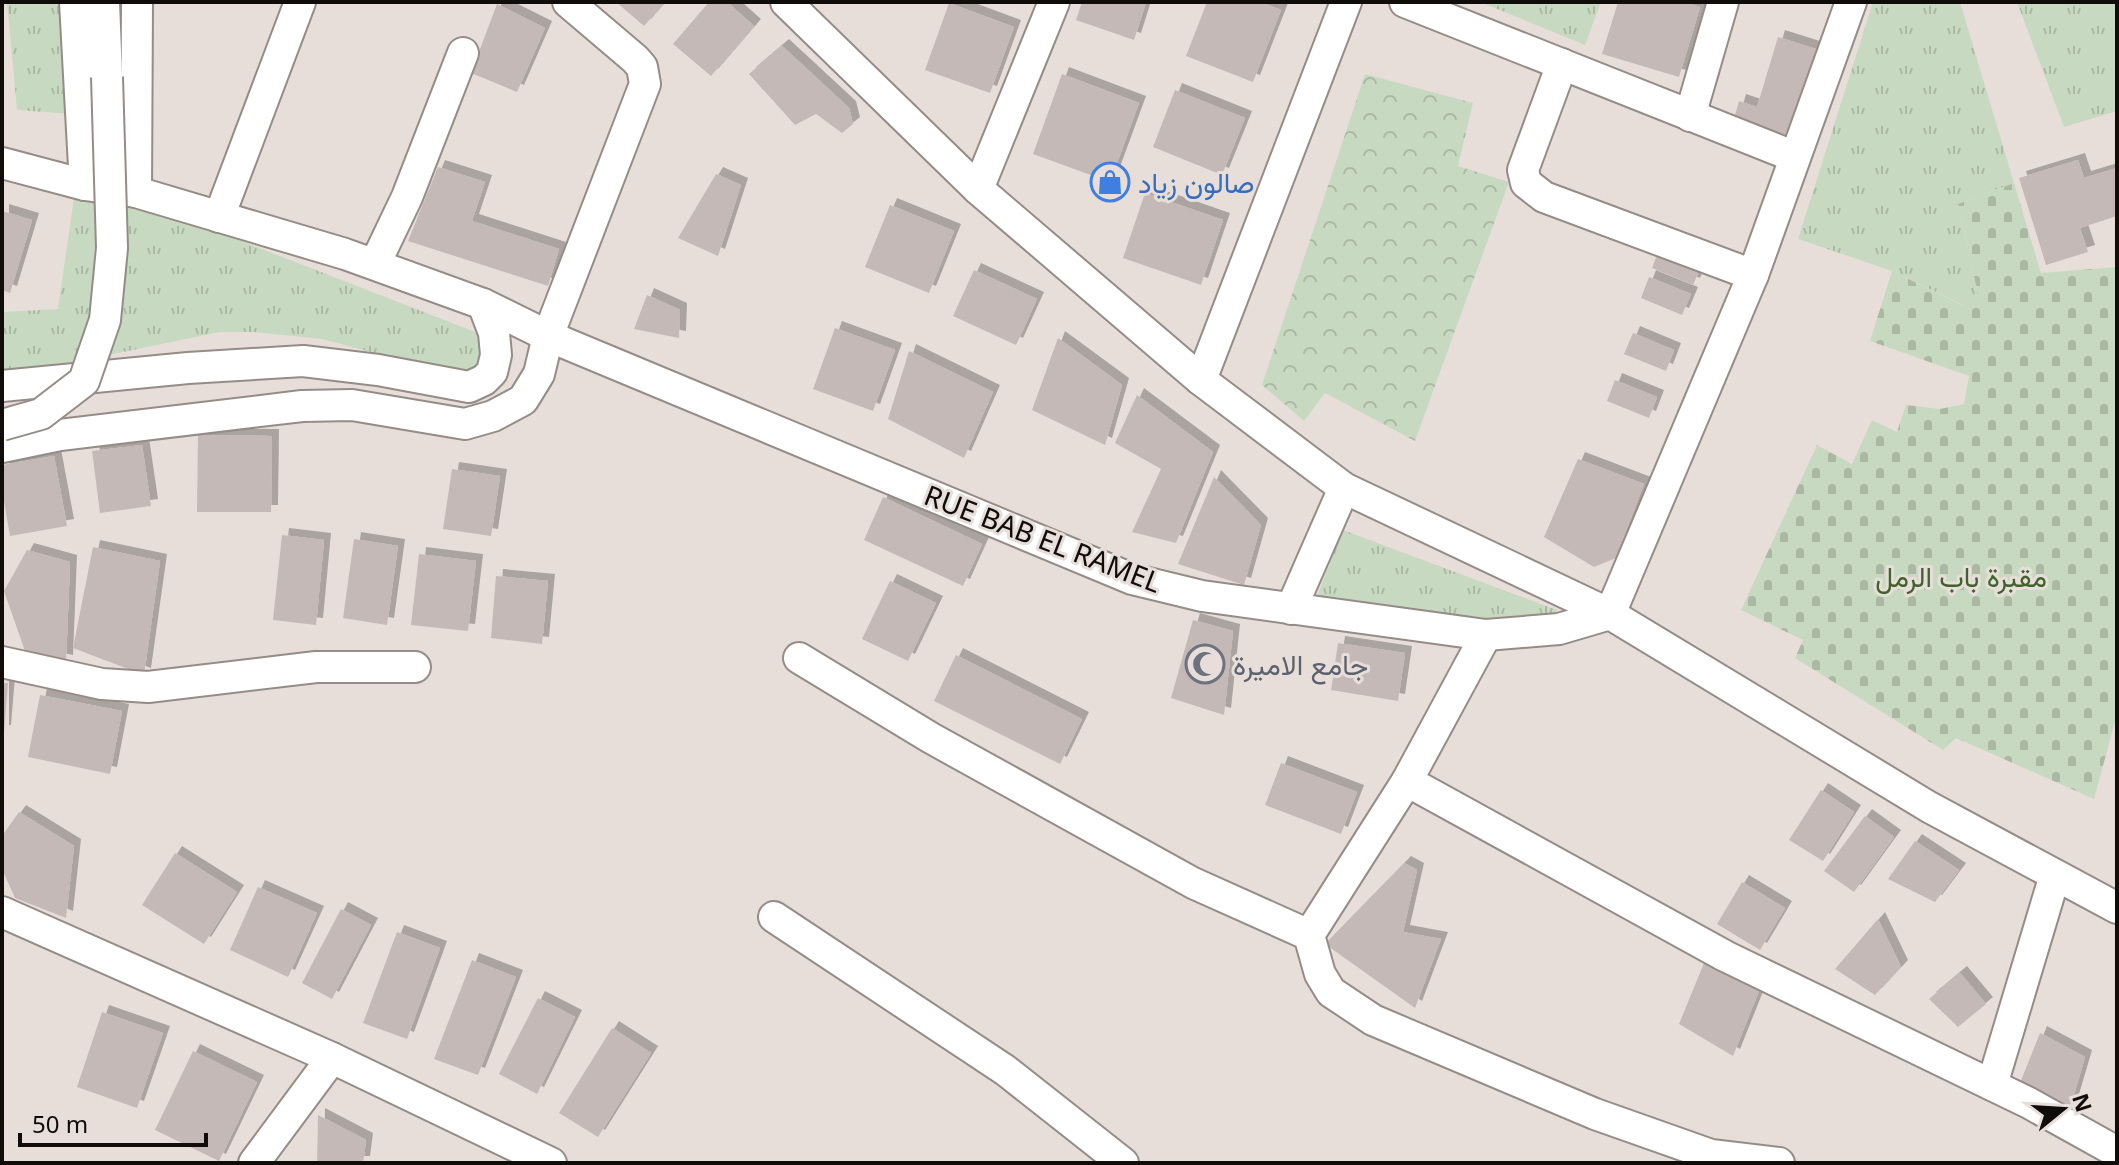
<svg xmlns="http://www.w3.org/2000/svg" width="2119" height="1165" viewBox="0 0 2119 1165" font-family="'Noto Sans',Vazirmatn,sans-serif">
  <defs>
    <pattern id="grass-tufts" width="24" height="20" patternUnits="userSpaceOnUse" patternTransform="scale(2)"><rect width="24" height="20" fill="#c8d9c1"/><path d="M3 7l-1-3M5 7V3M7 7l1-3M15 17l-1-3M17 17v-4M19 17l1-3" fill="none" stroke="#abb9a4"/></pattern>
    <pattern id="forest-crowns" width="20" height="18" patternUnits="userSpaceOnUse" patternTransform="scale(2)"><rect width="20" height="18" fill="#c8d9c1"/><path d="M2 6a3 3 0 1 1 6 0M12 15a3 3 0 1 1 6 0" fill="none" stroke="#abb9a4"/></pattern>
    <pattern id="cemetery-stones" width="16" height="16" patternUnits="userSpaceOnUse" patternTransform="scale(2)"><rect width="16" height="16" fill="#c8d9c1"/><path d="M2 7V4a2 2 0 0 1 4 0v3zM10 15v-3a2 2 0 0 1 4 0v3z" fill="#abb9a4"/></pattern>
    <filter id="shadow"><feDropShadow dx="7" dy="-7" stdDeviation="0" flood-color="#0004"/></filter>
  </defs>
  <rect width="100%" height="100%" fill="#e8ded9"/>
  <!-- grass -->
  <g fill="url(#grass-tufts)">
    <path d="M7,2H65L70,114L17,110Z"/>
    <path d="M1480,2H1601L1585,45Z"/>
    <path d="M1873,2H1960L2014,183L1958,204L1978,294L1965,306L1892,271L1798,239Z"/>
    <path d="M2017,2H2117V111L2064,127Z"/>
    <path d="M77,177L483,335L486,355L469,378L322,339L254,332H220L2,377V312L58,309Z"/>
    <path d="M1343,530L1557,610L1555,626L1316,599Z"/>
  </g>
  <!-- forest -->
  <path fill="url(#forest-crowns)" d="M1365,74L1473,103L1458,166L1509,182L1415,441L1325,393L1304,421L1262,385Z"/>
  <!-- cemetery -->
  <path fill="url(#cemetery-stones)" d="M2014,183L2041,273L2117,267V714L2094,799L1956,738L1943,750L1795,658L1803,640L1741,610L1817,445L1852,464L1872,420L1897,432L1906,405L1940,409L1964,404L1969,376L1870,341L1892,271L1964,306L1978,294L1958,204Z"/>
  <!-- building -->
  <g fill="#c4b9b6" filter="url(#shadow)">
    <path d="M616,2H665L644,26Z"/>
    <path d="M709,2H727L754,26L711,76L673,44Z"/>
    <path d="M1082,2H1146L1134,40L1076,20Z"/>
    <path d="M1207,2H1260L1281,10L1253,82L1186,56Z"/>
    <path d="M1618,2H1684L1700,7L1679,77L1602,54Z"/>
    <path d="M949,3L1014,27L990,93L925,70Z"/>
    <path d="M497,4L545,28L517,92L471,73Z"/>
    <path d="M1778,37L1819,50L1791,140L1733,122L1739,101L1757,107Z"/>
    <path d="M782,46L849,108L853,124L842,133L816,114L795,125L749,74Z"/>
    <path d="M1062,74L1139,103L1110,182L1033,154Z"/>
    <path d="M1175,90L1245,118L1222,175L1153,147Z"/>
    <path d="M2078,160L2084,178L2117,168V216L2080,228L2088,252L2046,265L2019,178Z"/>
    <path d="M438,167L485,182L472,221L559,249L548,286L408,241Z"/>
    <path d="M716,174L741,185L718,256L678,238Z"/>
    <path d="M1145,193L1223,220L1201,285L1123,258Z"/>
    <path d="M890,205L954,231L929,293L865,267Z"/>
    <path d="M2,211L32,220L10,293L2,290Z"/>
    <path d="M1660,247L1702,264L1693,285L1652,268Z"/>
    <path d="M974,270L1037,299L1016,345L953,316Z"/>
    <path d="M1649,277L1691,294L1682,315L1641,298Z"/>
    <path d="M647,295L680,310L679,338L634,329Z"/>
    <path d="M835,328L895,350L873,411L813,389Z"/>
    <path d="M1633,333L1674,350L1666,371L1624,354Z"/>
    <path d="M1058,338L1122,385L1105,445L1032,410Z"/>
    <path d="M909,351L993,392L964,458L888,419Z"/>
    <path d="M1615,380L1657,397L1649,418L1607,401Z"/>
    <path d="M1137,395L1213,452L1176,543L1132,532L1161,469L1115,443Z"/>
    <path d="M198,435L272,436L271,512H197Z"/>
    <path d="M142,445L151,506L100,513L92,451Z"/>
    <path d="M54,456L67,526L10,536L2,490V465Z"/>
    <path d="M1578,459L1644,484L1616,558L1594,567L1544,537Z"/>
    <path d="M452,469L500,476L491,536L443,529Z"/>
    <path d="M1214,477L1261,525L1244,585L1178,564Z"/>
    <path d="M883,497L982,544L963,586L864,540Z"/>
    <path d="M282,535L324,540L316,625L273,620Z"/>
    <path d="M354,539L398,546L387,625L343,618Z"/>
    <path d="M93,547L160,561L144,675L73,648Z"/>
    <path d="M27,550L70,562L66,662L26,654L4,591Z"/>
    <path d="M419,554L476,561L468,631L411,625Z"/>
    <path d="M496,576L548,581L542,644L491,638Z"/>
    <path d="M890,581L936,603L908,661L862,639Z"/>
    <path d="M1193,620L1233,631L1224,715L1171,698Z"/>
    <path d="M1338,643L1405,653L1398,701L1331,690Z"/>
    <path d="M956,655L1082,719L1060,764L934,701Z"/>
    <path d="M2,683H8L4,732H2Z"/>
    <path d="M40,695L122,711L110,774L28,757Z"/>
    <path d="M1281,763L1357,792L1341,834L1265,805Z"/>
    <path d="M1821,790L1854,812L1823,861L1789,840Z"/>
    <path d="M19,812L74,846L66,918L15,898L2,869V836Z"/>
    <path d="M1865,816L1894,837L1854,892L1824,871Z"/>
    <path d="M1915,841L1959,870L1935,902L1888,879Z"/>
    <path d="M175,853L237,892L204,944L142,905Z"/>
    <path d="M1404,863L1417,870L1403,932L1441,939L1415,1008L1325,944Z"/>
    <path d="M1742,882L1785,908L1760,950L1717,924Z"/>
    <path d="M258,887L317,913L288,977L230,950Z"/>
    <path d="M341,909L371,925L332,999L302,983Z"/>
    <path d="M1878,919L1901,967L1875,995L1835,969Z"/>
    <path d="M397,932L440,948L407,1039L363,1023Z"/>
    <path d="M472,960L516,977L478,1075L434,1059Z"/>
    <path d="M1704,963L1759,991L1733,1056L1679,1024Z"/>
    <path d="M1960,973L1986,1004L1958,1027L1929,999Z"/>
    <path d="M538,998L575,1017L537,1094L499,1074Z"/>
    <path d="M102,1012L163,1033L137,1108L77,1087Z"/>
    <path d="M612,1028L651,1053L598,1137L559,1113Z"/>
    <path d="M2040,1033L2085,1057L2070,1108L2020,1083Z"/>
    <path d="M193,1051L257,1082L219,1161L155,1130Z"/>
    <path d="M318,1115L366,1140L363,1163H317Z"/>
  </g>
  <g fill="none" stroke-linecap="round" stroke-linejoin="round">
    <!-- minor casing -->
    <g stroke="#958c87" stroke-width="34">
      <g id="minor">
        <path d="M75,2L85,185"/>
        <path d="M104,2L107,77"/>
        <path d="M786,2L978,189L1201,380L1344,488L1610,614L1753,275L1851,2"/>
        <path d="M1405,2L1793,156"/>
        <path d="M1562,64L1523,170L1526,183L1544,197L1753,275"/>
        <path d="M1690,116L1723,2"/>
        <path d="M2,163L85,185L136,192L345,254L483,304L548,336L1132,579L1202,596L1486,635L1559,629L1610,614L1929,807L2117,908"/>
        <path d="M978,189L1054,2"/>
        <path d="M136,192L137,2"/>
        <path d="M219,217L300,2"/>
        <path d="M375,264L407,197L463,53"/>
        <path d="M1201,380L1346,2"/>
        <path d="M2,386L188,368L303,361L378,370L469,387L484,380L492,372L496,355L494,333L483,304"/>
        <path d="M2,447L60,435L302,406L352,405L465,424L493,416L523,400L539,374L548,336L645,84L642,67L635,59L568,2"/>
        <path d="M1291,609L1344,488"/>
        <path d="M1486,635L1407,781L1725,956L2029,1103L2117,1152"/>
        <path d="M799,658L931,738L1193,883L1309,935"/>
        <path d="M2,662L102,684L148,687L316,667H415"/>
        <path d="M1407,781L1309,935L1320,974L1331,992L1373,1020L1595,1114L1711,1155L1779,1163"/>
        <path d="M2,912L332,1058L551,1163"/>
        <path d="M774,917L1005,1070L1123,1163"/>
        <path d="M1992,1085L2055,875"/>
        <path d="M254,1163L332,1058"/>
      </g>
    </g>
    <!-- minor -->
    <use href="#minor" stroke="#fff" stroke-width="30"/>
    <!-- minor-bridge casing -->
    <g stroke="#958c87" stroke-width="34" stroke-linecap="butt">
      <path id="minor-bridge" d="M2,425L41,414L84,381L105,320L112,248L107,77"/>
    </g>
    <!-- minor-bridge -->
    <use href="#minor-bridge" stroke="#fff" stroke-width="30"/>
  </g>
  <!-- icons -->
  <defs>
    <g id="shop-ring" transform="scale(2)"><circle r="9.5" fill="#e8ded9" stroke="#3f7fe0" stroke-width="1.5"/><path d="M-5-2.5h2.3a2.7 3.5 0 0 1 5.4 0H5L5.5 6h-11ZM-1.5-2.5h3a1.5 2.3 0 0 0-3 0Z" fill="#3f7fe0"/></g>
    <g id="mosque-ring" transform="scale(2)"><circle r="9.5" fill="#e8ded9" stroke="#6b7280" stroke-width="1.5"/><path d="M3.5-4.9A6 6 0 1 0 3.5 4.9A5 5 0 1 1 3.5-4.9Z" fill="#6b7280"/></g>
  </defs>
  <g fill-rule="evenodd">
    <use href="#shop-ring" x="1110" y="182"/>
    <use href="#mosque-ring" x="1205" y="664"/>
  </g>
  <g text-anchor="middle" dominant-baseline="central" stroke-width="6" stroke-linejoin="round" paint-order="stroke">
    <!-- shop labels -->
    <g font-size="28" fill="#366cbe" stroke="#e8ded9" text-anchor="start">
      <text x="1138" y="182">صالون زياد</text>
    </g>
    <!-- street labels -->
    <g font-size="28" fill="#0f0c0a" stroke="#e8ded9">
      <text transform="translate(1043 538) rotate(21)">RUE BAB EL RAMEL</text>
    </g>
    <!-- park labels -->
    <g font-size="28" fill="#3f632d" stroke="#e8ded9">
      <text x="1961" y="576">مقبرة باب الرمل</text>
    </g>
    <!-- worship labels -->
    <g font-size="28" fill="#5b616d" stroke="#e8ded9" text-anchor="start">
      <text x="1233" y="664">جامع الاميرة</text>
    </g>
  </g>
  <!-- border -->
  <rect width="2119" height="1165" fill="none" stroke="#0f0c0a" stroke-width="8"/>
  <!-- north arrow -->
  <g transform="translate(2063 1109) rotate(72)" stroke="#e8ded9" stroke-width="6" paint-order="stroke">
  <path d="M0-6L14 30L0 20L-14 30Z" fill="#0f0c0a"/>
  <text y="-12" font-size="22" font-weight="bold" text-anchor="middle" fill="#0f0c0a">N</text>
  </g>
  <!-- scale -->
  <path d="M20 1133v12h186v-12" fill="none" stroke="#0f0c0a" stroke-width="4"/>
  <text x="32" y="1133" font-size="24" fill="#0f0c0a" stroke="#e8ded9" stroke-width="6" paint-order="stroke">50 m</text>
</svg>
